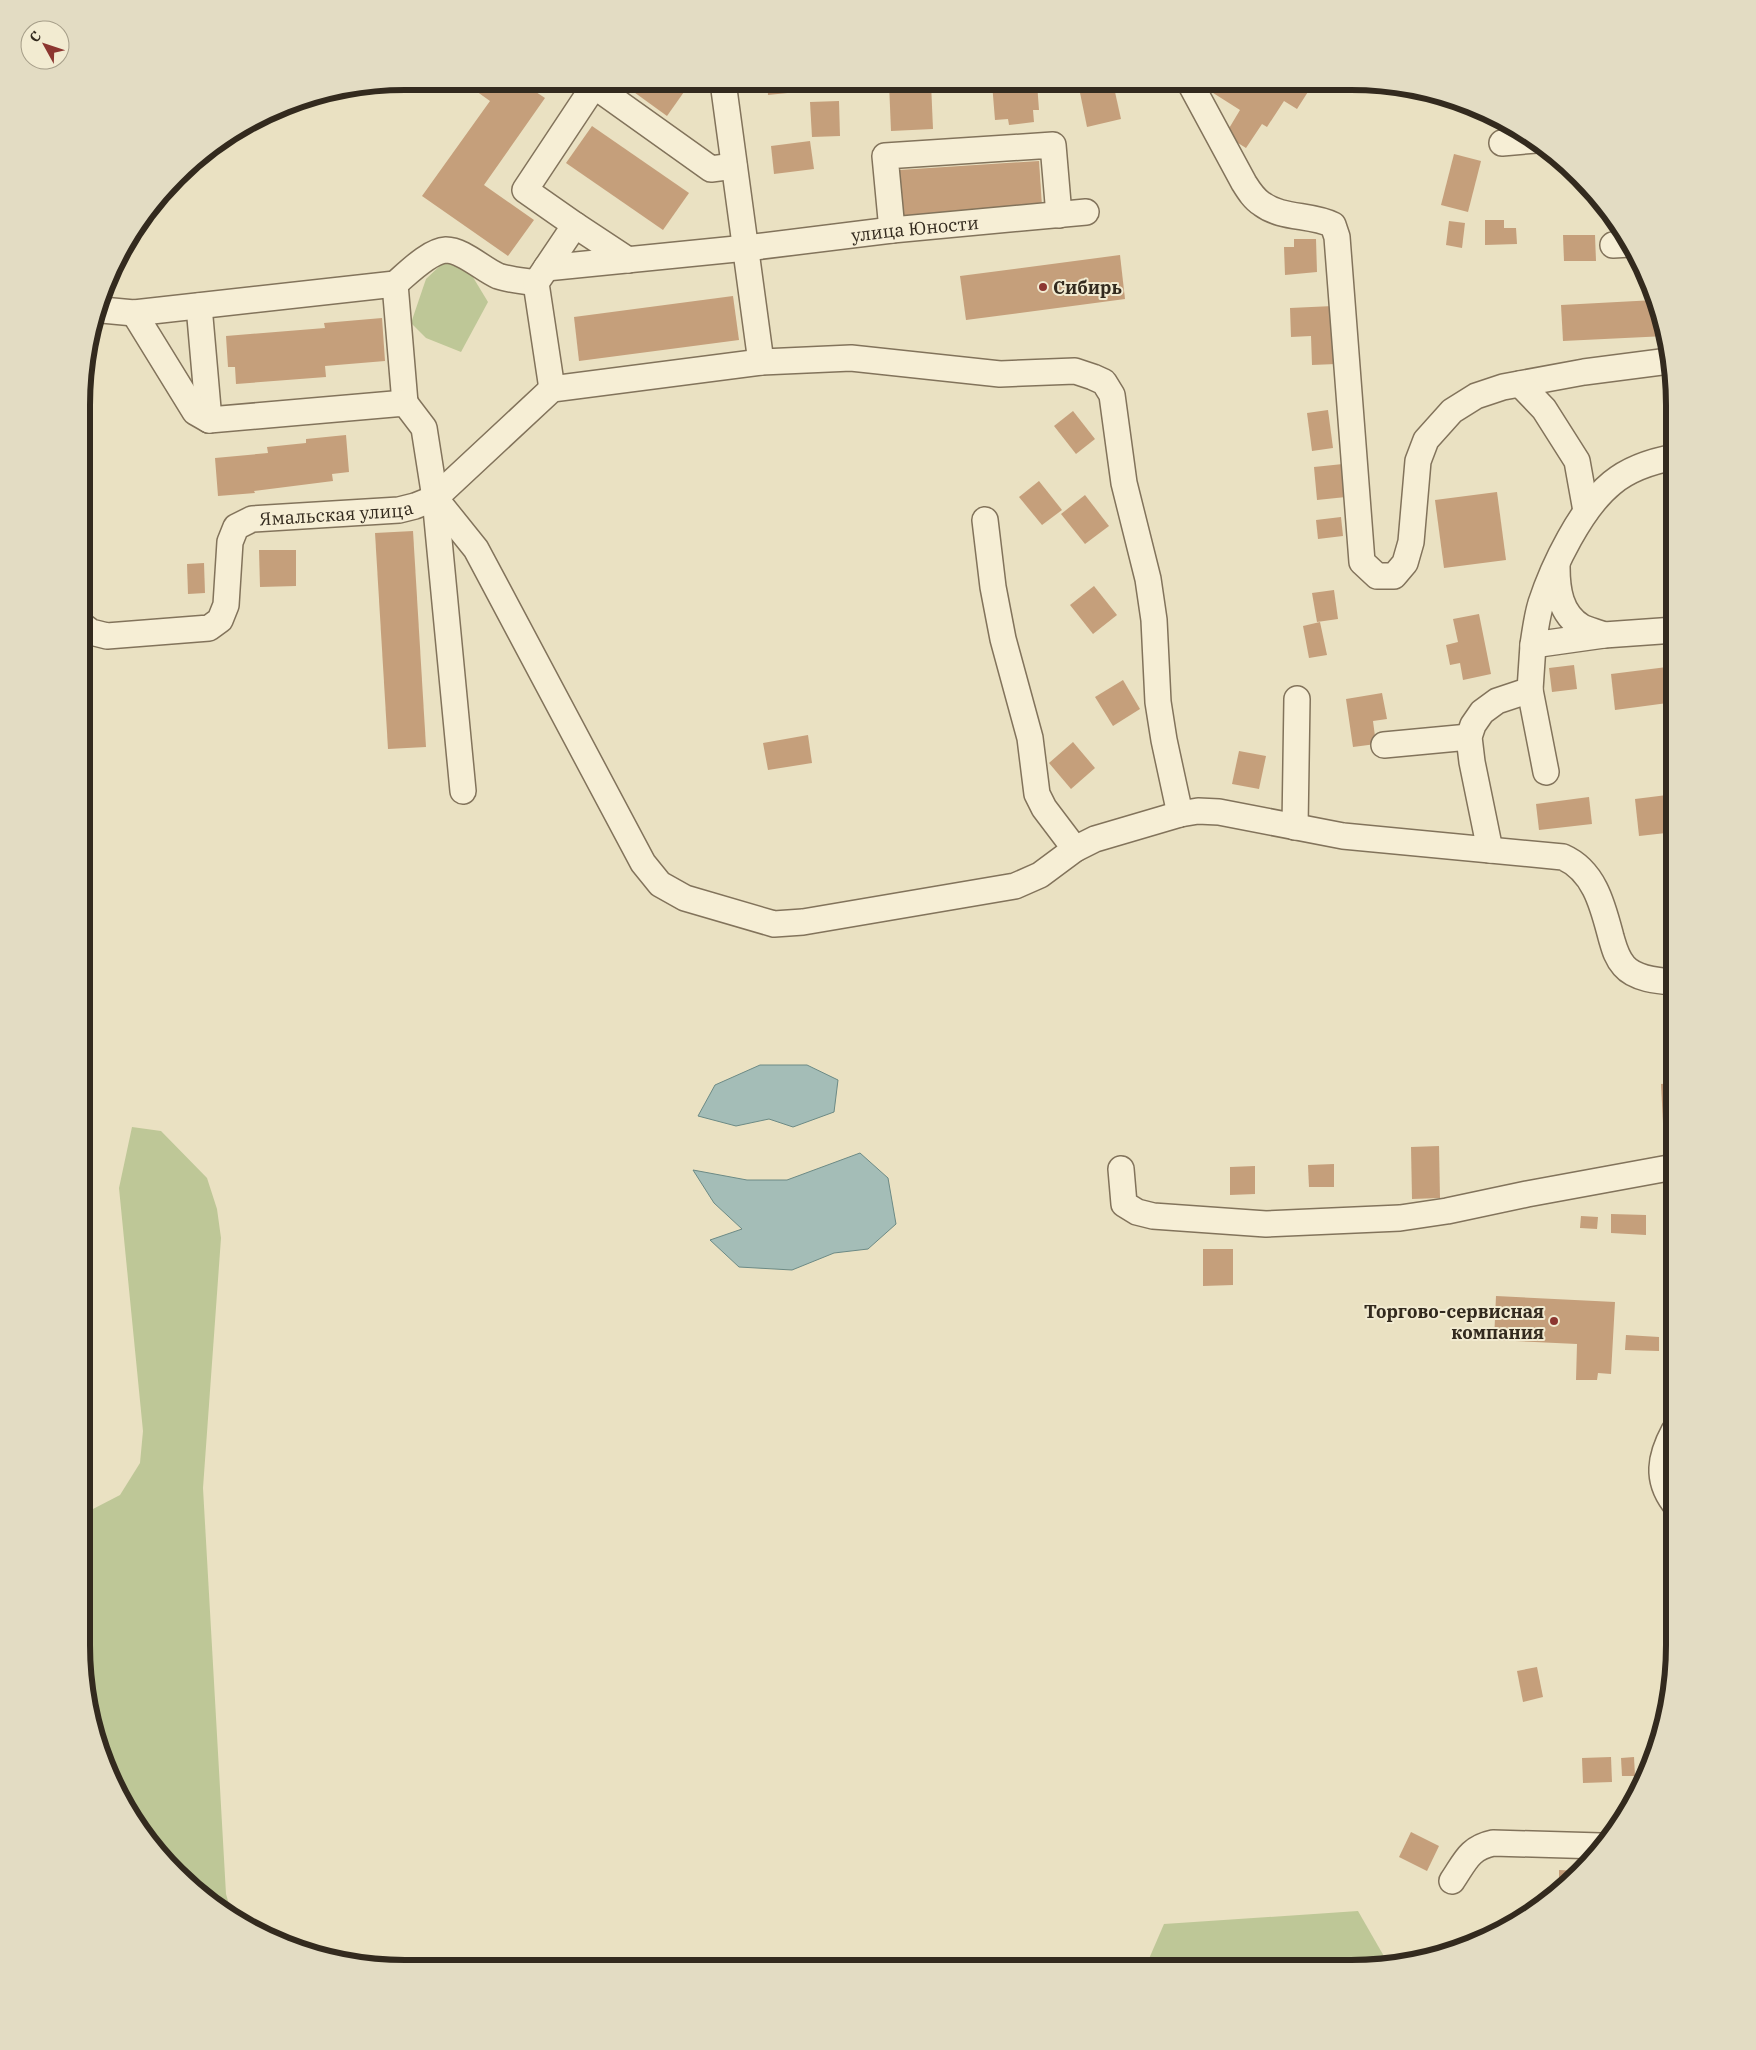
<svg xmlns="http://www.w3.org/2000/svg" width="1756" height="2050" viewBox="0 0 1756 2050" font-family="'IBM Plex Serif',serif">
  <rect width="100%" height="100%" fill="#eae1c2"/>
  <!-- green -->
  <g fill="#bec797">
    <path d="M445,261L468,269L488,302L461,352L426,338L411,323L426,279Z"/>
    <path d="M132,1127L161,1131L207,1178L217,1209L221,1238L203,1488L226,1894L233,1918L225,1914L176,1874L125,1807L92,1729L81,1645L82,1511L93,1509L120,1495L140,1463L143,1431L119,1188Z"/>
    <path d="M1358,1911L1389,1965L1372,1968H1145L1164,1924Z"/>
  </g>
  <!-- water -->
  <g fill="#a4bdb7" stroke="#6c8a85">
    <path d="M760,1065H807L838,1080L834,1112L793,1127L769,1119L736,1126L698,1116L715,1085Z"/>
    <path d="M860,1153L888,1178L896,1224L868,1249L834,1253L792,1270L739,1267L710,1240L742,1229L714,1203L693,1170L747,1180H787Z"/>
  </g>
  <!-- building -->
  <g fill="#c59f7b">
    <path d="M462,81L521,82L545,98L484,185L534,220L508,256L422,196L490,101Z"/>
    <path d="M620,82H691L667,116Z"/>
    <path d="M767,82H806L807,91L768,95Z"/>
    <path d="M889,83H931L933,129L891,131Z"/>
    <path d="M992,83H1037L1039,110H1033L1034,122L1009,125L1008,119L995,120Z"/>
    <path d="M1078,83H1113L1121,119L1087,127Z"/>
    <path d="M1215,84H1313L1297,109L1284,101L1267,127L1262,124L1246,148L1225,135L1240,110L1210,91Z"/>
    <path d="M839,101L840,136L812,137L810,102Z"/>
    <path d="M592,126L689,193L663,230L566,163Z"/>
    <path d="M810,141L814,169L774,174L771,146Z"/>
    <path d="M1454,154L1481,161L1468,212L1441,205Z"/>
    <path d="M1039,161L1042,206L902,216L899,170Z"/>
    <path d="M1485,220H1504V228H1516L1517,244L1485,245Z"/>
    <path d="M1449,221L1465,223L1462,248L1446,245Z"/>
    <path d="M1563,235H1595L1596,261H1564Z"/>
    <path d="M1294,239H1316L1317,272L1285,275L1284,247H1294Z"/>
    <path d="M1120,255L1125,299L966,320L960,276Z"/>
    <path d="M733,296L739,340L579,361L574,317Z"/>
    <path d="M1655,300L1664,321L1666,336L1563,341L1561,305Z"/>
    <path d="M1333,306L1336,364L1312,365L1311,336L1291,337L1290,308Z"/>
    <path d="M382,318L385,361L325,366L326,377L236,384L235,367H228L226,336L325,328L324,323Z"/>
    <path d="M1328,410L1333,448L1312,451L1307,413Z"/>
    <path d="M1073,411L1095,439L1076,454L1054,426Z"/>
    <path d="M346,435L349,472L332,474L333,481L254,491L255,493L218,496L215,458L268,453L267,447L306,443V439Z"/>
    <path d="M1343,464L1346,497L1317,500L1314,467Z"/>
    <path d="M1039,481L1062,510L1042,525L1019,497Z"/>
    <path d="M1497,492L1506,560L1444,568L1435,500Z"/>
    <path d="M1085,495L1109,526L1085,544L1061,514Z"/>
    <path d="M1341,517L1343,536L1318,539L1316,520Z"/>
    <path d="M413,531L426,747L388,749L375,533Z"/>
    <path d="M259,550H296V586L260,587Z"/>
    <path d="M204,563L205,593L188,594L187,564Z"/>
    <path d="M1094,586L1117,615L1093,634L1070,605Z"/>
    <path d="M1334,590L1338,619L1317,622L1312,593Z"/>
    <path d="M1479,614L1491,674L1463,680L1460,663L1450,665L1446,645L1458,642L1453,619Z"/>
    <path d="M1320,622L1327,655L1309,658L1303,626Z"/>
    <path d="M1574,665L1577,689L1552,692L1549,668Z"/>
    <path d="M1675,666V702L1615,710L1611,674Z"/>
    <path d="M1123,680L1140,709L1113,726L1095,697Z"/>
    <path d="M1382,693L1387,719L1373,721L1376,744L1353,747L1346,699Z"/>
    <path d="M808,735L812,763L768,770L763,743Z"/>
    <path d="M1073,742L1095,768L1071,789L1049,763Z"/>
    <path d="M1239,751L1266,756L1259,789L1232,784Z"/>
    <path d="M1675,794V832L1639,836L1635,799Z"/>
    <path d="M1589,797L1592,824L1539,830L1536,804Z"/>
    <path d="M1663,1014H1674V1061L1665,1062Z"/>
    <path d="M1674,1083V1142H1664L1661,1084Z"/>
    <path d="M1439,1146L1440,1198L1412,1199L1411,1147Z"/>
    <path d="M1334,1164V1187H1309L1308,1165Z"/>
    <path d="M1255,1166V1194L1230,1195V1167Z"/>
    <path d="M1611,1214L1646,1215V1235L1611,1233Z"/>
    <path d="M1581,1216L1598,1217L1597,1229L1580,1228Z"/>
    <path d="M1203,1249H1233V1285L1203,1286Z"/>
    <path d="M1496,1296L1615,1302L1611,1374L1598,1373L1597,1380H1576L1577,1344L1494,1340Z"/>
    <path d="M1626,1335L1659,1337V1351L1625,1350Z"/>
    <path d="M1537,1667L1543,1697L1523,1702L1517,1671Z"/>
    <path d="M1611,1757L1612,1782L1583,1783L1582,1758Z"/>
    <path d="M1634,1757L1635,1776H1622L1621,1758Z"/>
    <path d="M1411,1832L1439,1846L1427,1871L1399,1857Z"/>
    <path d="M1559,1870L1582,1871L1559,1890Z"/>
  </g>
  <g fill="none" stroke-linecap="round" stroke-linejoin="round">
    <!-- minor casing -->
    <g stroke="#82735b" stroke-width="28">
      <g id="minor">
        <path d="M589,82L711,169L734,166"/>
        <path d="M723,82L761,362"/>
        <path d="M1190,83L1244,183C1249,191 1254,199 1262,204C1282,219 1311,214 1333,225L1337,237L1362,562L1377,576H1394L1405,563L1411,542L1418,461L1426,440L1452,411L1476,396L1503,387L1584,372L1669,361"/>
        <path d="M1502,143L1536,140"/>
        <path d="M575,225L628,260"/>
        <path d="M892,230L885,156L1053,145L1059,215"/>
        <path d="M1613,245L1631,244"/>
        <path id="s1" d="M546,268L746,248L892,230L1086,212"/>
        <path d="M395,284L405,403"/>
        <path d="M199,306L209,420"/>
        <path d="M102,310L134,313L395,284C408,273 429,251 446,250C463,250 482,269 498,276C510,280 524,281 536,283"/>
        <path d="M134,313L195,412L209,420L405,403L424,428L435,498L463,791"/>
        <path d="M1520,384L1544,409L1577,461L1586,511"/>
        <path d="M552,389L536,283L575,225L525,190L594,86"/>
        <path d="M435,498L476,549L643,863L660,884L685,898L774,924L803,922L1015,886L1040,875L1075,849L1095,839L1180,814L1198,811L1219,812L1343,836L1563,857C1595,871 1603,907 1611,937C1614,947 1616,957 1624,966C1635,979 1658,981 1674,982"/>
        <path d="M985,520L993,587L1003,639L1030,738L1037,794L1044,808L1075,849"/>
        <path d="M1557,567C1557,589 1560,614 1582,627C1588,630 1597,632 1604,635"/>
        <path id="s2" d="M83,626L91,632L107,636L209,628L220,620L226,605L230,542L236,527L252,519L399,510L415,506L435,498L552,389L761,362L851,358L1000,374L1075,371L1093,377L1104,382L1112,395L1124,483L1148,579L1154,620L1158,702L1164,740L1180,814"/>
        <path d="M1675,630L1604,635L1533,645C1535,631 1537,616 1541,603C1553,566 1581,508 1612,483C1630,468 1653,461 1675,457"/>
        <path d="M1530,690L1546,772"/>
        <path d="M1384,745L1469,737"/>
        <path d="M1295,827L1297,699"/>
        <path d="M1490,850L1472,762L1469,737L1473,725L1482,712L1497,701L1530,690L1533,645"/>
        <path d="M1121,1169L1124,1204L1137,1212L1153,1216L1266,1224L1400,1218L1447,1211L1527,1194L1674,1167"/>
        <path d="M1674,1503C1656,1479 1660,1457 1674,1431"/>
        <path d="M1452,1881C1465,1862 1469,1848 1493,1843L1601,1846"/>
      </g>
    </g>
    <!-- minor -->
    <use href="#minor" stroke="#f6eed5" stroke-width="25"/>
  </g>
  <!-- markers -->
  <g fill="#8c3630" stroke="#f2ebd1" stroke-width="2">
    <circle cx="1043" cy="287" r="5"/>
    <circle cx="1554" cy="1321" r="5"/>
  </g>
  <g text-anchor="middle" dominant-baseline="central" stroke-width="4" stroke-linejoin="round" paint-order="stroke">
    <!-- street labels -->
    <g font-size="18" fill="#332a1e" stroke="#f2ebd1">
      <text stroke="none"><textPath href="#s1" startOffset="371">улица Юности</textPath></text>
      <text stroke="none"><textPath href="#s2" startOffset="340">Ямальская улица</textPath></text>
    </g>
    <!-- poi labels -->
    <g font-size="18" font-weight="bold" fill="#332a1e" stroke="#f2ebd1" text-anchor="start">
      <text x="1053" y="287">Сибирь</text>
      <text x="1544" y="1311" text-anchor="end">Торгово-сервисная<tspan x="1544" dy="21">компания</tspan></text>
    </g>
  </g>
  <!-- crop -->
  <path d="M0 0H1756V2050H0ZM405 90H1351A315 315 0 0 1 1666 405V1645A315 315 0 0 1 1351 1960H405A315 315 0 0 1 90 1645V405A315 315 0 0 1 405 90Z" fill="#e3dcc3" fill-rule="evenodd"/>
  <path fill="none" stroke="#332a1e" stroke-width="6" d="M405 90H1351A315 315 0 0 1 1666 405V1645A315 315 0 0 1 1351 1960H405A315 315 0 0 1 90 1645V405A315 315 0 0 1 405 90Z"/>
  <!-- north arrow -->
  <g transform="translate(45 45) rotate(310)"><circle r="24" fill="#f2ebd1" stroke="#a69e89"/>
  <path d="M0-4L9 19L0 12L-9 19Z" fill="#8c3630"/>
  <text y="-8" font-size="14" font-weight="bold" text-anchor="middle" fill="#332a1e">С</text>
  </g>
</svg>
